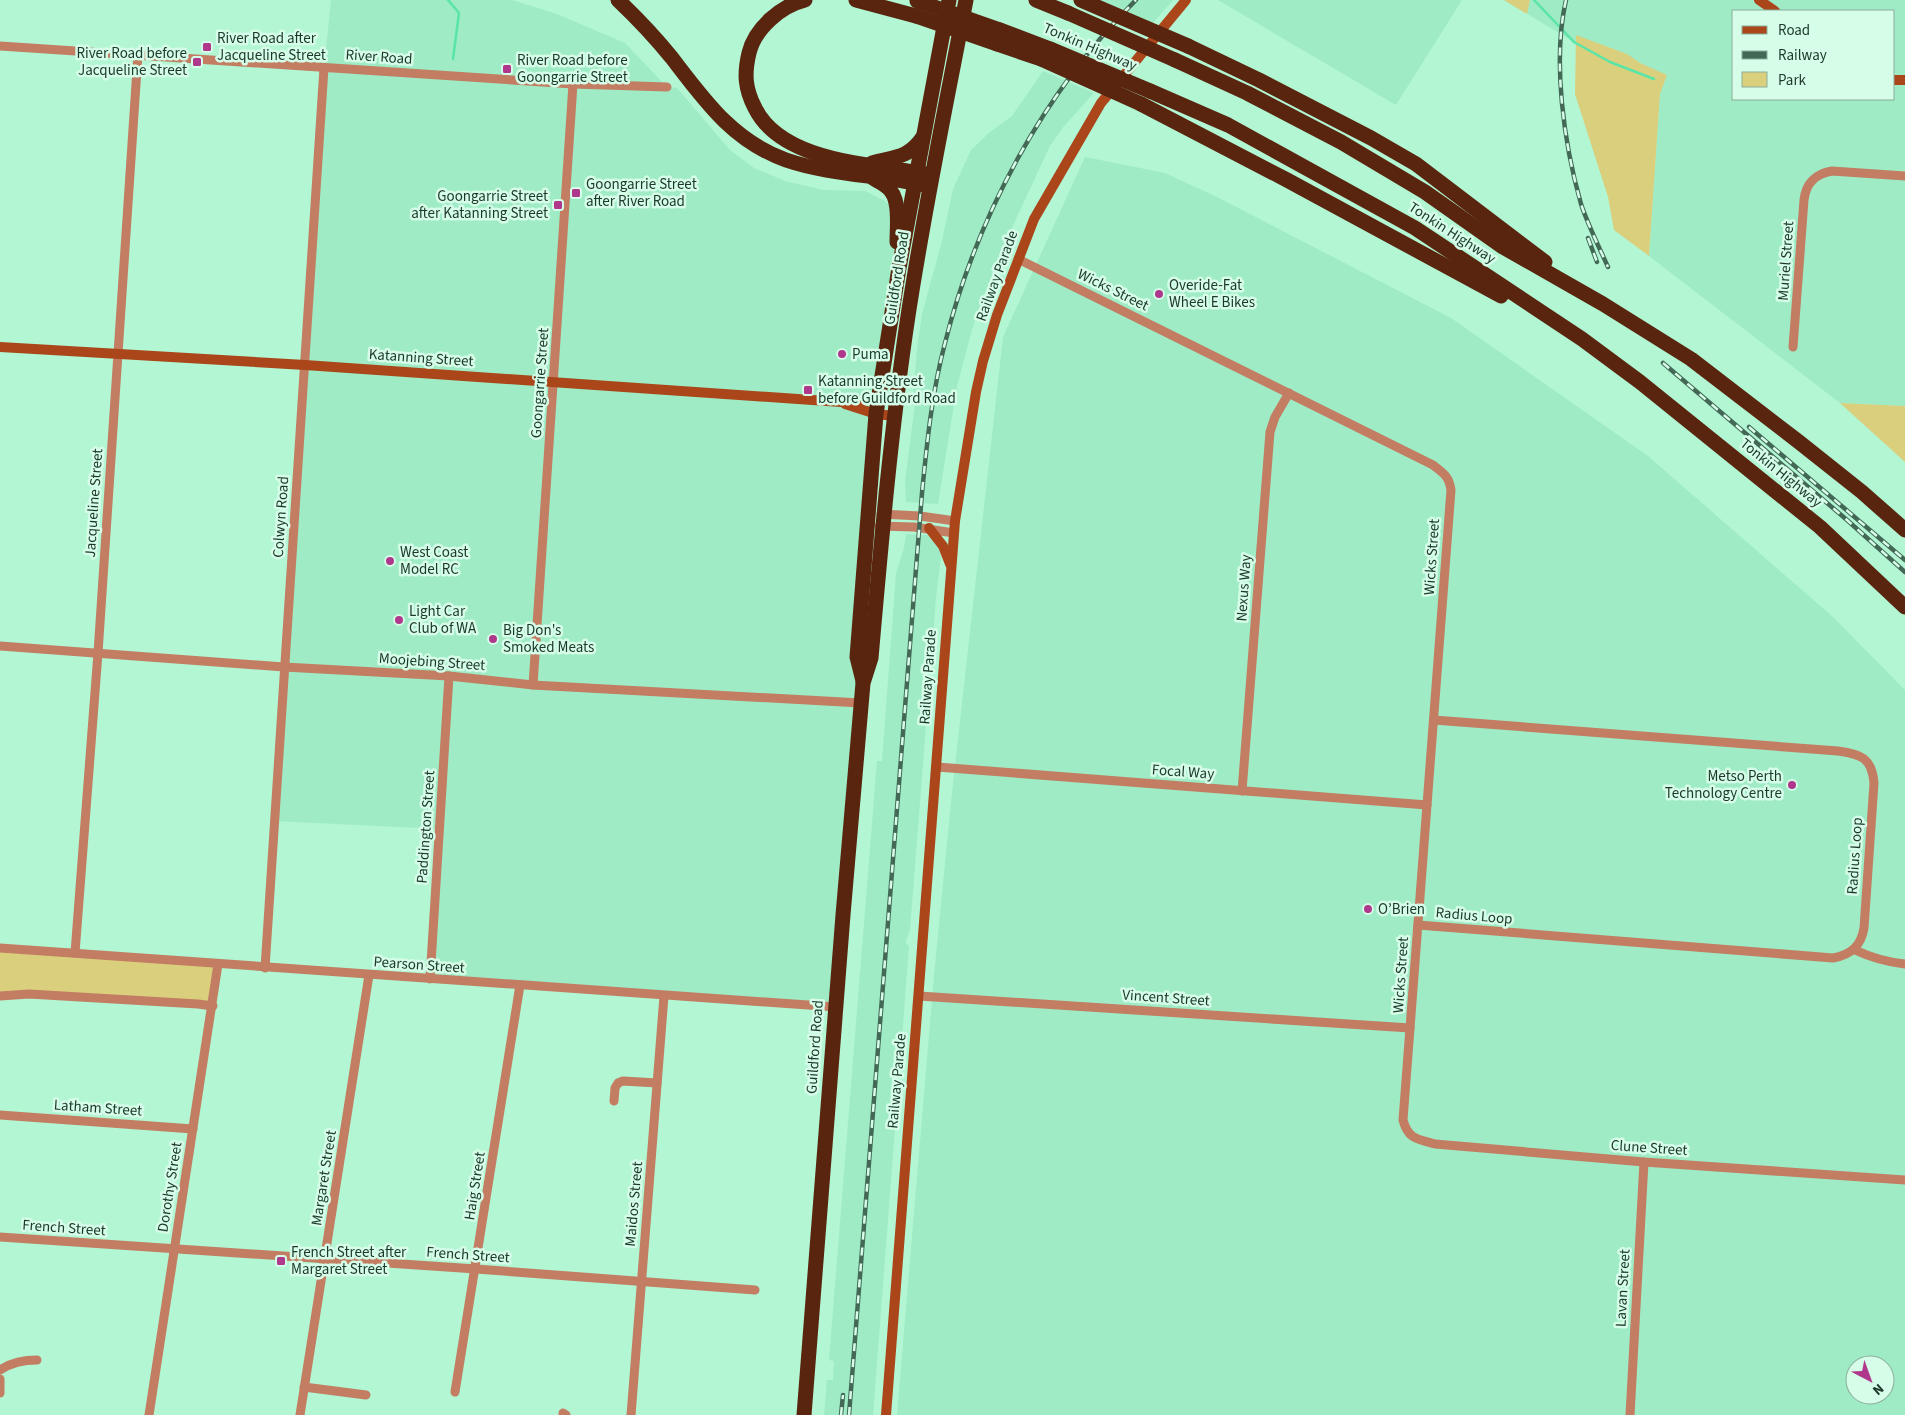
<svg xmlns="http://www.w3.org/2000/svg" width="1905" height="1415" viewBox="0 0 1905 1415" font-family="'Source Sans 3',sans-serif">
  <rect width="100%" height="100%" fill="#b2f6d3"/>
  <!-- built -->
  <g fill="#9febc5" fill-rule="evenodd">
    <path d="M331,0H512L557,14L625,43L667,87L677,88L730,150L754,168L785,181L823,190L865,191L885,201L891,207L899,268L876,414L836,1007L430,979L439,829L275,821L324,68Z"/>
    <path d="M1072,0H1173L1145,32Z"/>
    <path d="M1218,0H1462L1396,105Z"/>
    <path d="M1504,0H1905V406L1840,403L1649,256L1660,94ZM1734,11H1894V99H1734Z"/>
    <path d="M1043,71L1094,93L1064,126L1050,146L1003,247L975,319L957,386L938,504L906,502L905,481L916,396H913L917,349L922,314L942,241L953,189L971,150L990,132L1012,116Z"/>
    <path d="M1085,157L1165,173L1215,196L1451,318L1648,456L1833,617L1905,690V1415H897L934,976L951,802L1003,337ZM1855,1365H1885V1395H1855Z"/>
    <path d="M906,534L927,535L932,539L938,544L941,557L936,598L910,930L906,940V943L909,946L873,1415H824L827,1380H833L834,1361L829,1360L877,761H882L896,574L904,548Z"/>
  </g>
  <!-- green -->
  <g fill="#dacf7d">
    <path d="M1504,0H1530L1527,14Z"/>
    <path d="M1576,35L1627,54L1640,63L1667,75L1660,94L1649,256L1614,230L1608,197L1575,94Z"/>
    <path d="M1840,403L1905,406V462Z"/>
    <path d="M0,948L218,964L213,1006L0,996Z"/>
  </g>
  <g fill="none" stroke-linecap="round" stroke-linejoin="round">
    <!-- stream -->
    <g stroke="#5ae5a8" stroke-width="2.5">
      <path d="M448,0L459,13L453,59"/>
      <path d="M1534,0L1574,42L1610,62L1654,79"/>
    </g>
    <!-- street -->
    <g stroke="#c27d63" stroke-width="9">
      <path d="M0,46L573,84L667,87"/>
      <path d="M1018,259L1433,465C1444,474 1449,476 1451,490L1403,1120C1408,1139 1417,1139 1435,1144L1644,1162L1905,1180"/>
      <path d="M1793,347L1804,200C1806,183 1815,174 1832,171L1905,176"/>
      <path d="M881,514L920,516L955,521"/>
      <path d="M879,526L914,527L954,533"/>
      <path d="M0,646L284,667L449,676L533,685L861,703"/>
      <path d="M533,685L573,84"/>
      <path d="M937,767L1427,805"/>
      <path d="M1242,791L1270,432L1275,417L1289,393"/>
      <path d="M1418,925L1833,958C1851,955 1861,946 1864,928L1874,783C1872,758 1861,754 1838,751L1434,720"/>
      <path d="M0,948L836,1007"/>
      <path d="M1855,950C1872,958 1886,962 1905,964"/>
      <path d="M75,953L98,653L138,54"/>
      <path d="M265,968L324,68"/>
      <path d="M430,979L449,676"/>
      <path d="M0,996L29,994L198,1004L213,1006"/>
      <path d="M919,996L1410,1028"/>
      <path d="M614,1101L615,1088L618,1083L623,1081L657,1083"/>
      <path d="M0,1115L193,1129"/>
      <path d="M0,1237L476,1269L755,1290"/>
      <path d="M0,1370C12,1362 23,1360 37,1360"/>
      <path d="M0,1379V1393"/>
      <path d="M304,1387L366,1395"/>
      <path d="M455,1392L520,985"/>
      <path d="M563,1413L566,1415"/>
      <path d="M149,1415L218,964"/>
      <path d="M300,1415L369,975"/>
      <path d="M631,1415L664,996"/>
      <path d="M1630,1415L1644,1162"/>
    </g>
    <!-- secondary -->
    <g stroke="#aa461a" stroke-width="10">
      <path d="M1759,0L1775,11"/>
      <path d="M1894,80H1905"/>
      <path d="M0,347L305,365L841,402L878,398L897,400"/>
      <path d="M845,404L876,414L894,416"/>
      <path d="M929,528L943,546L950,564"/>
      <path d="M886,1415L955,521L976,392L983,361L997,315L1034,219L1101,103L1186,0"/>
    </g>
    <!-- highway -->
    <g stroke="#59250f" stroke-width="15">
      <path d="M618,0C637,18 655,37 672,58C705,101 733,141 786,160C830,175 879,175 924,185"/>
      <path d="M805,0C781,6 755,28 749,53C744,74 745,89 755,108C782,163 874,164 926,174"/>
      <path d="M856,0L916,16"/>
      <path d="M1036,0L1068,13"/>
      <path d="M1000,30L1050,49"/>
      <path d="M997,44L1041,59"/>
      <path d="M1188,46L1259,80L1371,138L1416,164L1545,262"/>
      <path d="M1175,60L1247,93L1341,142L1425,192L1503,247L1603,304L1691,359L1799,442L1862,492L1905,530"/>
      <path d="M1150,91L1228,125L1415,228L1582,339L1640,382L1820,527L1905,607"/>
      <path d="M1141,104L1287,180L1501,296"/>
      <path d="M872,163C895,157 909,158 923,137"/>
      <path d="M873,178C877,181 883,183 887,187C901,197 897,226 897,242"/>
      <path d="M863,681L857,657L876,414L899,268L949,0"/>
      <path d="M804,1415L843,915L863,683L871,658C881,544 891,429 908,316C924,210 946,105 966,0"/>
    </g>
    <!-- rail casing -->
    <g stroke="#436956" stroke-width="4.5">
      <g id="rail">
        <path d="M1566,0C1552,61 1564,144 1581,204C1588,225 1599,247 1608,267"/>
        <path d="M1588,238L1597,262"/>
        <path d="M1663,363L1847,520L1905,572"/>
        <path d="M1749,427L1905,560"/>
        <path d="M841,1415L843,1395"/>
        <path d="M849,1415L922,493C927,442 932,392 945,343C977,216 1043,93 1136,0"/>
      </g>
    </g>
    <!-- rail -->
    <use href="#rail" stroke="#d5fde7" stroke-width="2.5" stroke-dasharray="8" stroke-linecap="butt"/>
    <!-- highway-bridge -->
    <g stroke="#59250f" stroke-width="15">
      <path d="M1081,0L1188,46"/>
      <path d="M917,1L1000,30"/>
      <path d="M1068,13L1175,60"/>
      <path d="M916,16L997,44"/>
      <path d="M1050,49L1150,91"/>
      <path d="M1041,59L1141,104"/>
    </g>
  </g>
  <!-- markers -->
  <g fill="#af378c" stroke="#d5fde7" stroke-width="2">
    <rect x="202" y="42" width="10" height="10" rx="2.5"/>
    <rect x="192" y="57" width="10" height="10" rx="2.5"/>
    <rect x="502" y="64" width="10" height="10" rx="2.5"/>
    <rect x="571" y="188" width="10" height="10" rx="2.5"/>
    <rect x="553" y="200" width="10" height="10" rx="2.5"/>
    <circle cx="1159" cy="294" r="5"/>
    <circle cx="842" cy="354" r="5"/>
    <rect x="803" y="385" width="10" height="10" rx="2.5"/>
    <circle cx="390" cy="561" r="5"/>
    <circle cx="399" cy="620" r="5"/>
    <circle cx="493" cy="639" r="5"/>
    <circle cx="1792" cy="785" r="5"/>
    <circle cx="1368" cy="909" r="5"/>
    <rect x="276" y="1256" width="10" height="10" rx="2.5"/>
  </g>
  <g text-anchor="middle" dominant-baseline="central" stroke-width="5" stroke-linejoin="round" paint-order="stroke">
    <!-- poi labels -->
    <g font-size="15" fill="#1d382b" stroke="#d5fde7" text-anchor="start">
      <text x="217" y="38">River Road after<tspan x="217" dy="17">Jacqueline Street</tspan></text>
      <text x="187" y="53" text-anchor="end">River Road before<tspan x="187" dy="17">Jacqueline Street</tspan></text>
      <text x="517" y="60">River Road before<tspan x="517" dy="17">Goongarrie Street</tspan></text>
      <text x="586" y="184">Goongarrie Street<tspan x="586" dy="17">after River Road</tspan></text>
      <text x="548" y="196" text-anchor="end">Goongarrie Street<tspan x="548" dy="17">after Katanning Street</tspan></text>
      <text x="1169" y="285">Overide-Fat<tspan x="1169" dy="17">Wheel E Bikes</tspan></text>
      <text x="852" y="354">Puma</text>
      <text x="818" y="381">Katanning Street<tspan x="818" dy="17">before Guildford Road</tspan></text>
      <text x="400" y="552">West Coast<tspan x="400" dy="17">Model RC</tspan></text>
      <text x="409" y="611">Light Car<tspan x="409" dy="17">Club of WA</tspan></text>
      <text x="503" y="630">Big Don's<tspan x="503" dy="17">Smoked Meats</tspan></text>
      <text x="1782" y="776" text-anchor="end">Metso Perth<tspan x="1782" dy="17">Technology Centre</tspan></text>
      <text x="1378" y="909">O’Brien</text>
      <text x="291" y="1252">French Street after<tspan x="291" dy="17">Margaret Street</tspan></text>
    </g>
    <!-- street labels -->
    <g font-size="15" fill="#1d382b" stroke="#d5fde7">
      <text transform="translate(1090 47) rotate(23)">Tonkin Highway</text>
      <text transform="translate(379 57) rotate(4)">River Road</text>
      <text transform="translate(1452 233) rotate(33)">Tonkin Highway</text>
      <text transform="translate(1786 261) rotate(-86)">Muriel Street</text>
      <text transform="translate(997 276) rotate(-70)">Railway Parade</text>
      <text transform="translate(897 278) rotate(-81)">Guildford Road</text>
      <text transform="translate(1113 290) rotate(26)">Wicks Street</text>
      <text transform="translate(421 358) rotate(4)">Katanning Street</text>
      <text transform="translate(540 383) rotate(-86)">Goongarrie Street</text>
      <text transform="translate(1781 473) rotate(39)">Tonkin Highway</text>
      <text transform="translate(94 503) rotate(-86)">Jacqueline Street</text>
      <text transform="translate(281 517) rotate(-86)">Colwyn Road</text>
      <text transform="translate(1432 557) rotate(-86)">Wicks Street</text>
      <text transform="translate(1244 588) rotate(-86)">Nexus Way</text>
      <text transform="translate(432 662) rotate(4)">Moojebing Street</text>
      <text transform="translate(928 677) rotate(-86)">Railway Parade</text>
      <text transform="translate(1183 772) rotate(4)">Focal Way</text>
      <text transform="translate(426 827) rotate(-86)">Paddington Street</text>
      <text transform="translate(1855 856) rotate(-86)">Radius Loop</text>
      <text transform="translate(1474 916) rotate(5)">Radius Loop</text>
      <text transform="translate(419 965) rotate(4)">Pearson Street</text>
      <text transform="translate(1401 975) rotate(-86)">Wicks Street</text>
      <text transform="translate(1166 998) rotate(4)">Vincent Street</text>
      <text transform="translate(815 1047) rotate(-86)">Guildford Road</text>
      <text transform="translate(897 1081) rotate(-85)">Railway Parade</text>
      <text transform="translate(98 1108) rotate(4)">Latham Street</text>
      <text transform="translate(1649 1148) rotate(4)">Clune Street</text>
      <text transform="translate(324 1178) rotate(-81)">Margaret Street</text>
      <text transform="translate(475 1186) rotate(-81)">Haig Street</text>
      <text transform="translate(170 1187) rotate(-81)">Dorothy Street</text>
      <text transform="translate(634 1204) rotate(-85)">Maidos Street</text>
      <text transform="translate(64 1228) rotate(4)">French Street</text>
      <text transform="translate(468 1255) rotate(4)">French Street</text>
      <text transform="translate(1623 1288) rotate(-87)">Lavan Street</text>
    </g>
  </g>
  <!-- legend -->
  <rect x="1732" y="10" width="162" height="90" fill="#d5fde7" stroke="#8bae9c"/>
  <rect x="1742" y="26" width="25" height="8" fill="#aa461a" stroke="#8bae9c"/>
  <text x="1778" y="35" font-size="15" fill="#1d382b">Road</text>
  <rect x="1742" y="51" width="25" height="8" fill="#436956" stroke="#8bae9c"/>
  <text x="1778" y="60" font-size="15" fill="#1d382b">Railway</text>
  <rect x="1742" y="72" width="25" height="15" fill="#dacf7d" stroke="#8bae9c"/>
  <text x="1778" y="85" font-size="15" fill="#1d382b">Park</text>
  <!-- north arrow -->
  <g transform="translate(1870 1380) rotate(139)"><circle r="24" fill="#d5fde7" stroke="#8bae9c"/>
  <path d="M0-4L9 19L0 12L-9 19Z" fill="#af378c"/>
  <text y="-8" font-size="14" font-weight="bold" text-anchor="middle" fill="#1d382b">N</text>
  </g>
</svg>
